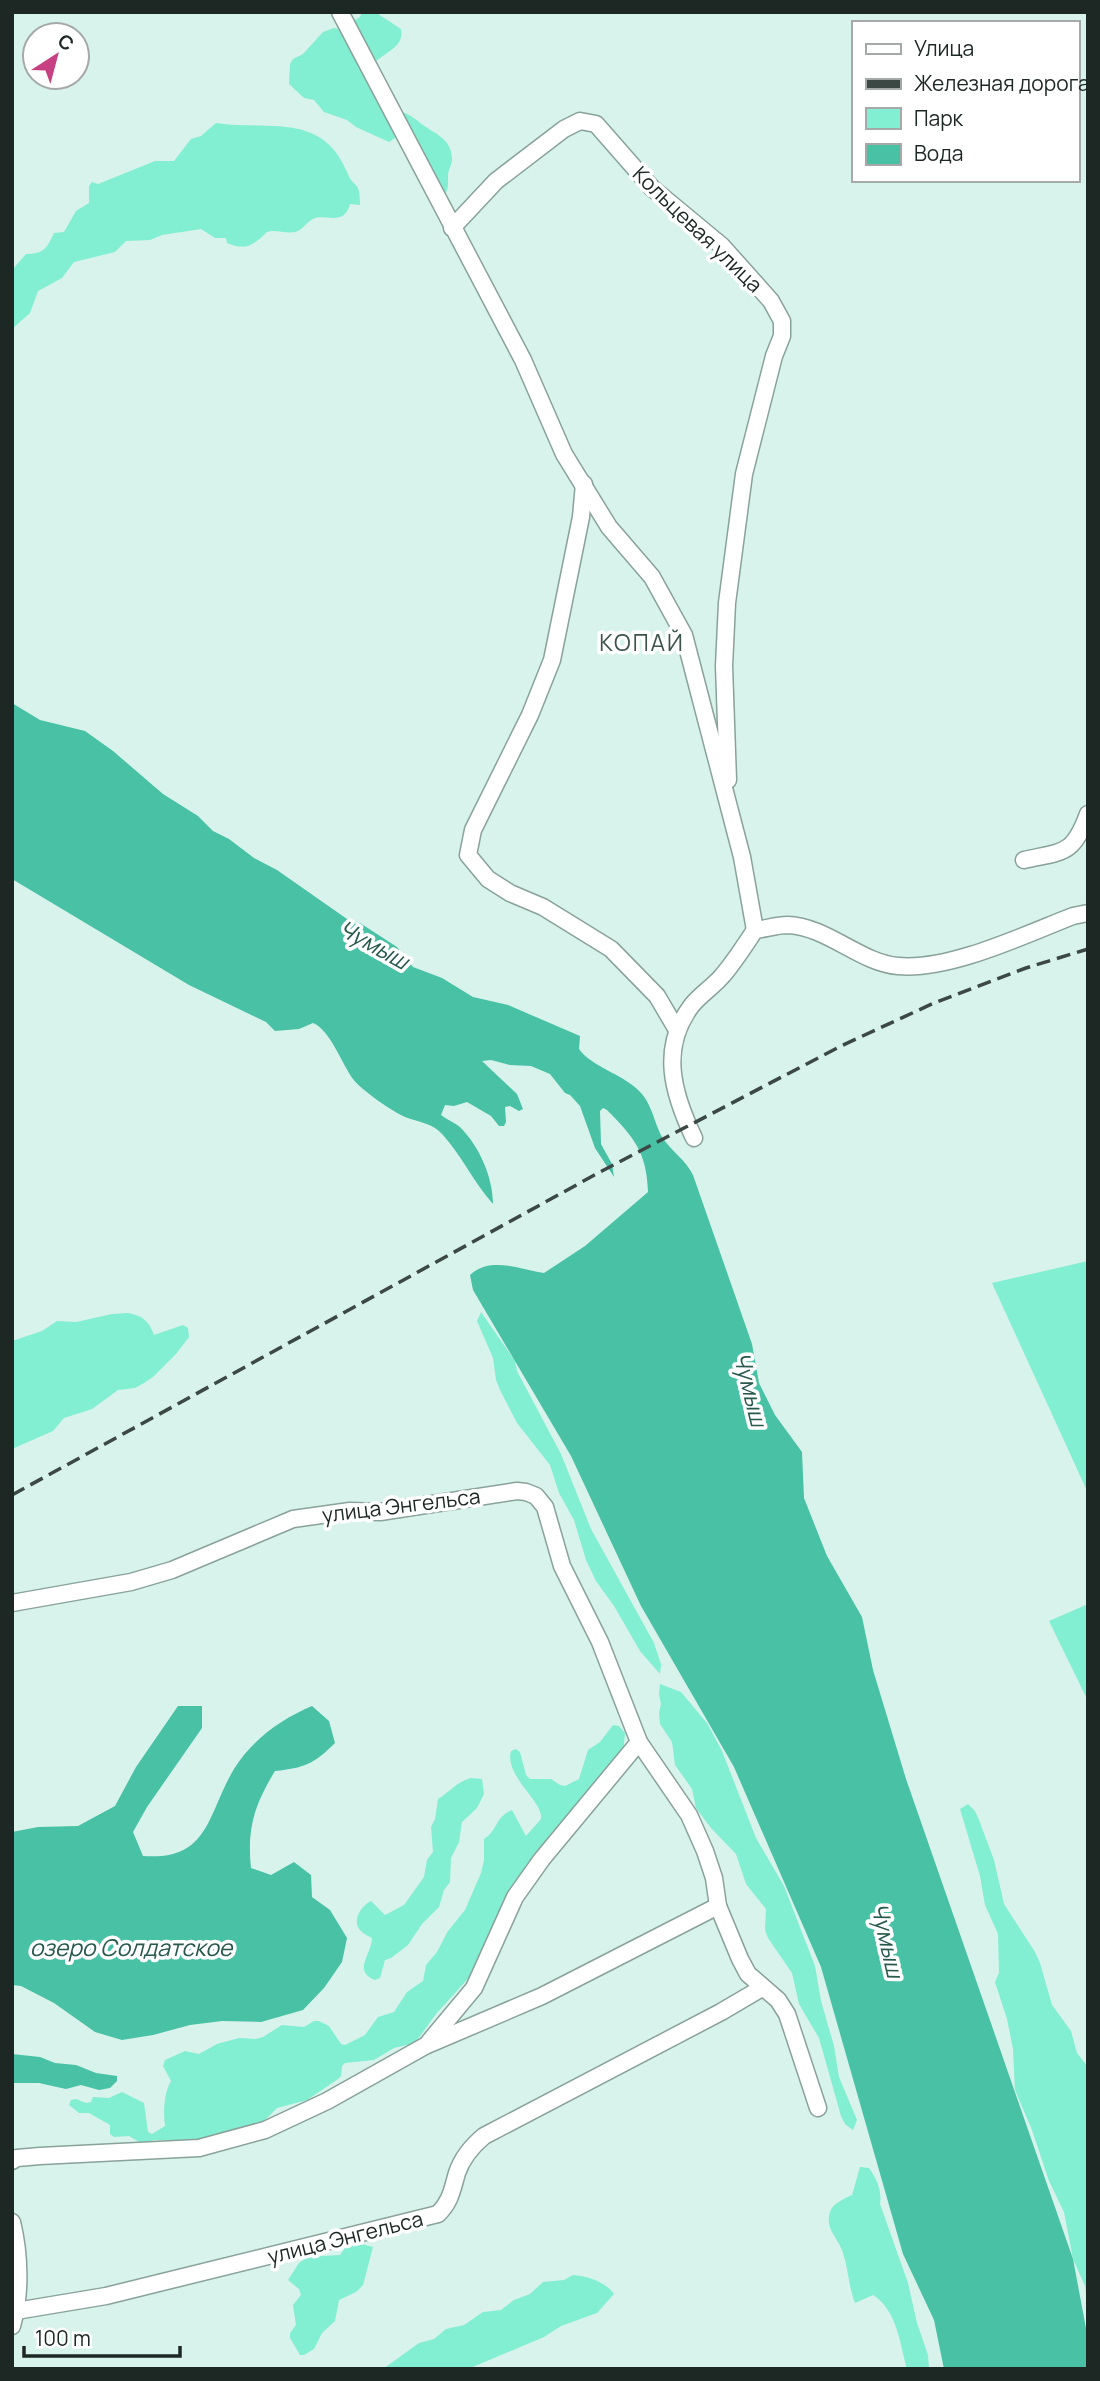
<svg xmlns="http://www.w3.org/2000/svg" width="1100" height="2381" viewBox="0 0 1100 2381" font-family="Manrope,sans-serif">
  <rect width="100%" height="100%" fill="#d8f3eb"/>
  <!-- green -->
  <g fill="#82eed2">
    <path d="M362,12H375L401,29C405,47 384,53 374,63L397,111C412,114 414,119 426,127C438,135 452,141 452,159C452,165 448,170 448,175C448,184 449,189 444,196L398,136L389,142L356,127L347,120L324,112L314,100L304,98L289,84L290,64L293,59L303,54L323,32L334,28L339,29L360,17Z"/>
    <path d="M216,123C267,131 322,111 347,172C354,190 360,178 360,205L350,204C344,227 326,213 313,219C306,222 302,231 295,232C285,234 276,229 267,232C254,245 245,251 227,243L226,238H215L201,229L162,235L150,240L126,241L115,252L74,262L62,278L38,291L30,313L12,329V270L26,254C44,254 47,248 54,233L64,232L76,211L89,203V186L92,182L98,184L155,161H174L191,139L201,136Z"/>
    <path d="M1088,1261V1493L992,1283Z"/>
    <path d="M481,1312L515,1361L517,1371L561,1454L591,1529L654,1643L661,1664L660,1674L640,1651L614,1606L596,1581L586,1560L574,1520L559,1493L550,1465L517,1423L500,1390L496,1380L493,1358L477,1321Z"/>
    <path d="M128,1313C143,1316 149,1321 154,1335L183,1325L188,1328L189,1337L176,1354L153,1377L144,1383L135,1388L118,1390L92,1409L64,1418L53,1431L12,1449V1341L42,1331L57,1321L76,1322L112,1314Z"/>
    <path d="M1088,1604V1701L1049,1621Z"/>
    <path d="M660,1684L681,1692L707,1723L722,1751L756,1838L784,1886L815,1966L821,2001L834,2046L839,2077L857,2120L853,2130L845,2124L841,2116L819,2038L799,2004L792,1973L768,1938L765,1930L766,1909L746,1884L736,1854L711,1828L696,1808L692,1789L675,1765L672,1742L660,1724L659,1713L661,1704L659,1694Z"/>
    <path d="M613,1725L619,1726L625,1733L623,1755L523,1871L474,1972L436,2014L415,2043L394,2048L374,2060L345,2063L342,2066L341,2076L338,2079L307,2100L277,2108L263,2122L247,2126L232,2134L205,2141L155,2140L141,2143L129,2136L114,2137L110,2134V2125L89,2113H79L69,2105L71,2100L76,2099L86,2103L91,2102L93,2097L109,2098L122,2092L144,2103L148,2132L152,2134L165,2126C163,2112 164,2093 171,2081L163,2066L165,2060L185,2051L199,2054L217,2044L239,2038L256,2039L263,2037L282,2025L304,2027L314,2021H319L329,2026L341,2044L345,2045L365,2035L378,2017L394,2012L407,1992L423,1981L426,1965L437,1952L448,1931L465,1910L481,1873L484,1860V1839C499,1829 494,1818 512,1810L526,1836L541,1819C544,1802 504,1776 511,1751L516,1749L520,1752L526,1775L530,1779H551L560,1785L565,1786L579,1779L588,1750L600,1742Z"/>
    <path d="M471,1778L482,1779L484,1794L477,1808L462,1822L459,1842L451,1858L450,1882L444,1890L439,1907L422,1924L408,1945L391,1958L385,1960L380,1978L375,1980C352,1971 372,1954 372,1938C368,1936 364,1934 361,1931C351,1921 361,1906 371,1901L385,1915L404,1905L424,1877L427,1860L433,1852L431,1827L435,1819L438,1799C450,1792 456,1782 471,1778Z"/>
    <path d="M968,1804L975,1811L979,1820L994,1860L1004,1904L1035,1952L1040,1963L1052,2005L1071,2031L1077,2053L1088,2067V2315L1085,2286L1073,2259L1064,2212L1049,2181L1032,2130L1015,2090L1013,2049L1007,2019L995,1982L999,1973L998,1934L985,1905L980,1876L960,1809Z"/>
    <path d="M860,2167L869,2168C877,2179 882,2191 880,2204L908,2283L917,2323L928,2355L929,2369H907C900,2344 897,2310 873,2295L855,2303C848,2285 848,2263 841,2248C836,2236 825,2228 830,2212C833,2203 844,2199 852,2195Z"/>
    <path d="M354,2242L373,2247L363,2285L356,2292L339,2300L335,2321L322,2333L314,2349L304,2355H300L290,2338V2333L296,2325L293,2305L301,2295L299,2289L288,2280L299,2263L308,2257L340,2255L348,2244Z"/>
    <path d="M573,2275C587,2276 606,2282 614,2294L597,2313L561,2326L544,2337L468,2369H383L419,2343L434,2339L446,2329L464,2325L483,2312L501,2310L514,2300L530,2294L543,2282L564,2280Z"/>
  </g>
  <!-- water -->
  <g fill="#48c1a5">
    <path d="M12,703L40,720L85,731L113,751L163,794L198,816L213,831L229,839L254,858L277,870L347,919L355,924L360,923L397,947L413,967L442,978L473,997L508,1005L580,1036L579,1049C592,1067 620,1073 637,1089C652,1102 653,1120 662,1137C671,1151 686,1160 693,1175L752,1344L759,1383L775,1415L802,1452L804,1498L827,1556L862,1617L873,1670L906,1779L1073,2259L1088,2339V2369H944L934,2320L903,2254L821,1967L734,1767L641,1606L571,1456L473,1290L470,1275C490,1256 519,1269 544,1273L585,1246L648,1192C647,1153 634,1137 607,1110L603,1108L600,1111L601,1144L612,1164L614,1177L595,1148L580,1106L570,1095L565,1093L550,1074L531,1066L510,1065L491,1060L482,1061L517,1094L523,1109L519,1111L510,1106L505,1107L506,1122L504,1126H499L491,1116L467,1102L454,1106L445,1105L441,1115C447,1120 454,1122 460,1127C479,1146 493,1177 493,1204C474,1183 462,1156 443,1135C433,1123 418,1122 405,1117C393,1112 360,1089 353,1079C342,1064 330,1030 313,1023L299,1029L275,1031L266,1022L189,985L12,879Z"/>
    <path d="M178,1706H202V1728L147,1807L133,1832L143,1856C210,1861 207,1814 234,1769C252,1740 281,1719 312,1706L329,1721L335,1743C314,1764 304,1768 275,1771C254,1806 247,1828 251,1868L271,1875L294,1862L311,1875L312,1897L330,1910L347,1938L342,1962L324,1988L303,2010L261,2022L222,2021L190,2025L153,2035L122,2040L95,2032L54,2003L21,1986L12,1985V1832L38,1827L78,1826L115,1806L136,1767Z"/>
    <path d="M12,2054L40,2057L55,2063L76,2065L96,2073L117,2076V2081L110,2088L99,2090L81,2085L66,2089L39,2083H12Z"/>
  </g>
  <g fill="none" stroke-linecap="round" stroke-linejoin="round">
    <!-- minor casing -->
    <g stroke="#89a29a" stroke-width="19">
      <g id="minor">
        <path d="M340,12L523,360L564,454L609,527L652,577L684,635L742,857L755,930"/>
        <path d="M452,228L496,181L564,129L580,121L596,124L652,188L722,246L771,301L782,321V336L774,356L744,474L727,603L724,666L728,780"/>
        <path d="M584,484L581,517L552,660L530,715L473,830L468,855L488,879L510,893L543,907L611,949L657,996L677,1030"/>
        <path d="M1024,860C1064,851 1073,855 1088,814"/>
        <path d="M694,1138C673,1094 659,1048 692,1005C701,994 714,986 723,975C735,961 745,945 755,930C765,929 777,925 787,925C827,926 860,963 898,966C949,971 1024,935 1073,916L1088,913"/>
        <path d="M12,1603L131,1582L172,1570L293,1519L350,1511L380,1512L517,1491L526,1492L536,1496L545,1507L562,1566L600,1642L639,1742L689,1815L705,1851L714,1878L718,1906L740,1959L748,1974L778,2000L787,2014L818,2108"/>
        <path d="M429,2042L474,1988L515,1897L542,1859L639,1742"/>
        <path d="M12,2161L17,2158L40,2156L199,2148L265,2130L327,2101L425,2046L542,1996L718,1906"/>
        <path d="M12,2222C20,2255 21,2294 12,2326"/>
        <path d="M16,2311L106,2296L438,2214C451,2201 452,2190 457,2173C462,2158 472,2146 484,2136L721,2012L762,1988"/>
      </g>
    </g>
    <!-- minor -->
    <use href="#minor" stroke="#fff" stroke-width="16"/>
    <!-- rail -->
    <path stroke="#3b4844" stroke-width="3.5" stroke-dasharray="14 7" stroke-linecap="butt" d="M12,1495L600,1172L841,1046L934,1003L1026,968L1088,949"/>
  </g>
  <g text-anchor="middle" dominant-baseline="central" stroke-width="7" stroke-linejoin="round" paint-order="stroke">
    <!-- street labels -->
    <g font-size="21" fill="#1d2724" stroke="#fff">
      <text transform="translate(698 229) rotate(44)">Кольцевая улица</text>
      <text transform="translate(401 1505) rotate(-7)">улица Энгельса</text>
      <text transform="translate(345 2237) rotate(-14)">улица Энгельса</text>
    </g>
    <!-- neighbourhood labels -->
    <g font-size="23" letter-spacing="2" fill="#3d544d" stroke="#fff">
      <text x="642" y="642">КОПАЙ</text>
    </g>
    <!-- water labels -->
    <g font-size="23" font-style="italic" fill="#27594c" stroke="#fff">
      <text transform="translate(374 944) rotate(29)">Чумыш</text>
      <text transform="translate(751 1389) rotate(76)">Чумыш</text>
      <text transform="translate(888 1940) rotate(77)">Чумыш</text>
      <text x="131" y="1947">озеро Солдатское</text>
    </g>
  </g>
  <!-- border -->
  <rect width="1100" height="2381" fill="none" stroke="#1d2724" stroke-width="28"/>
  <!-- legend -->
  <rect x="852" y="21" width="228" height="161" fill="#ffffff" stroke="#a5a9a7" stroke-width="2"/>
  <rect x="866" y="44" width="35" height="10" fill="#ffffff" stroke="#a5a9a7" stroke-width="2"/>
  <text x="914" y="56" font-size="21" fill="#1d2724">Улица</text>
  <rect x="866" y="79" width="35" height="10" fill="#3b4844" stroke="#a5a9a7" stroke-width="2"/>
  <text x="914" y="91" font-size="21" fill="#1d2724">Железная дорога</text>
  <rect x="866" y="108" width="35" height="21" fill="#82eed2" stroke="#a5a9a7" stroke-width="2"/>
  <text x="914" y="126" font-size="21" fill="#1d2724">Парк</text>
  <rect x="866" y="144" width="35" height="21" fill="#48c1a5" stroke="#a5a9a7" stroke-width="2"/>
  <text x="914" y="161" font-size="21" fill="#1d2724">Вода</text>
  <!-- north arrow -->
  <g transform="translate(56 56) rotate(36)"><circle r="33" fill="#ffffff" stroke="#a5a9a7" stroke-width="2"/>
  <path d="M0-5L12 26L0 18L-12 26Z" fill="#c74081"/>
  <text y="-10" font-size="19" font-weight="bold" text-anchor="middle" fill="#1d2724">С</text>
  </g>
  <!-- scale -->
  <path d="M24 2346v10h156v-10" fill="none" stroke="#1d2724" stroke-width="3.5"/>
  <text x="35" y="2346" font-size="21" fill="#1d2724" stroke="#ffffff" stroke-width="5" paint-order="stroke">100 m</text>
</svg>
